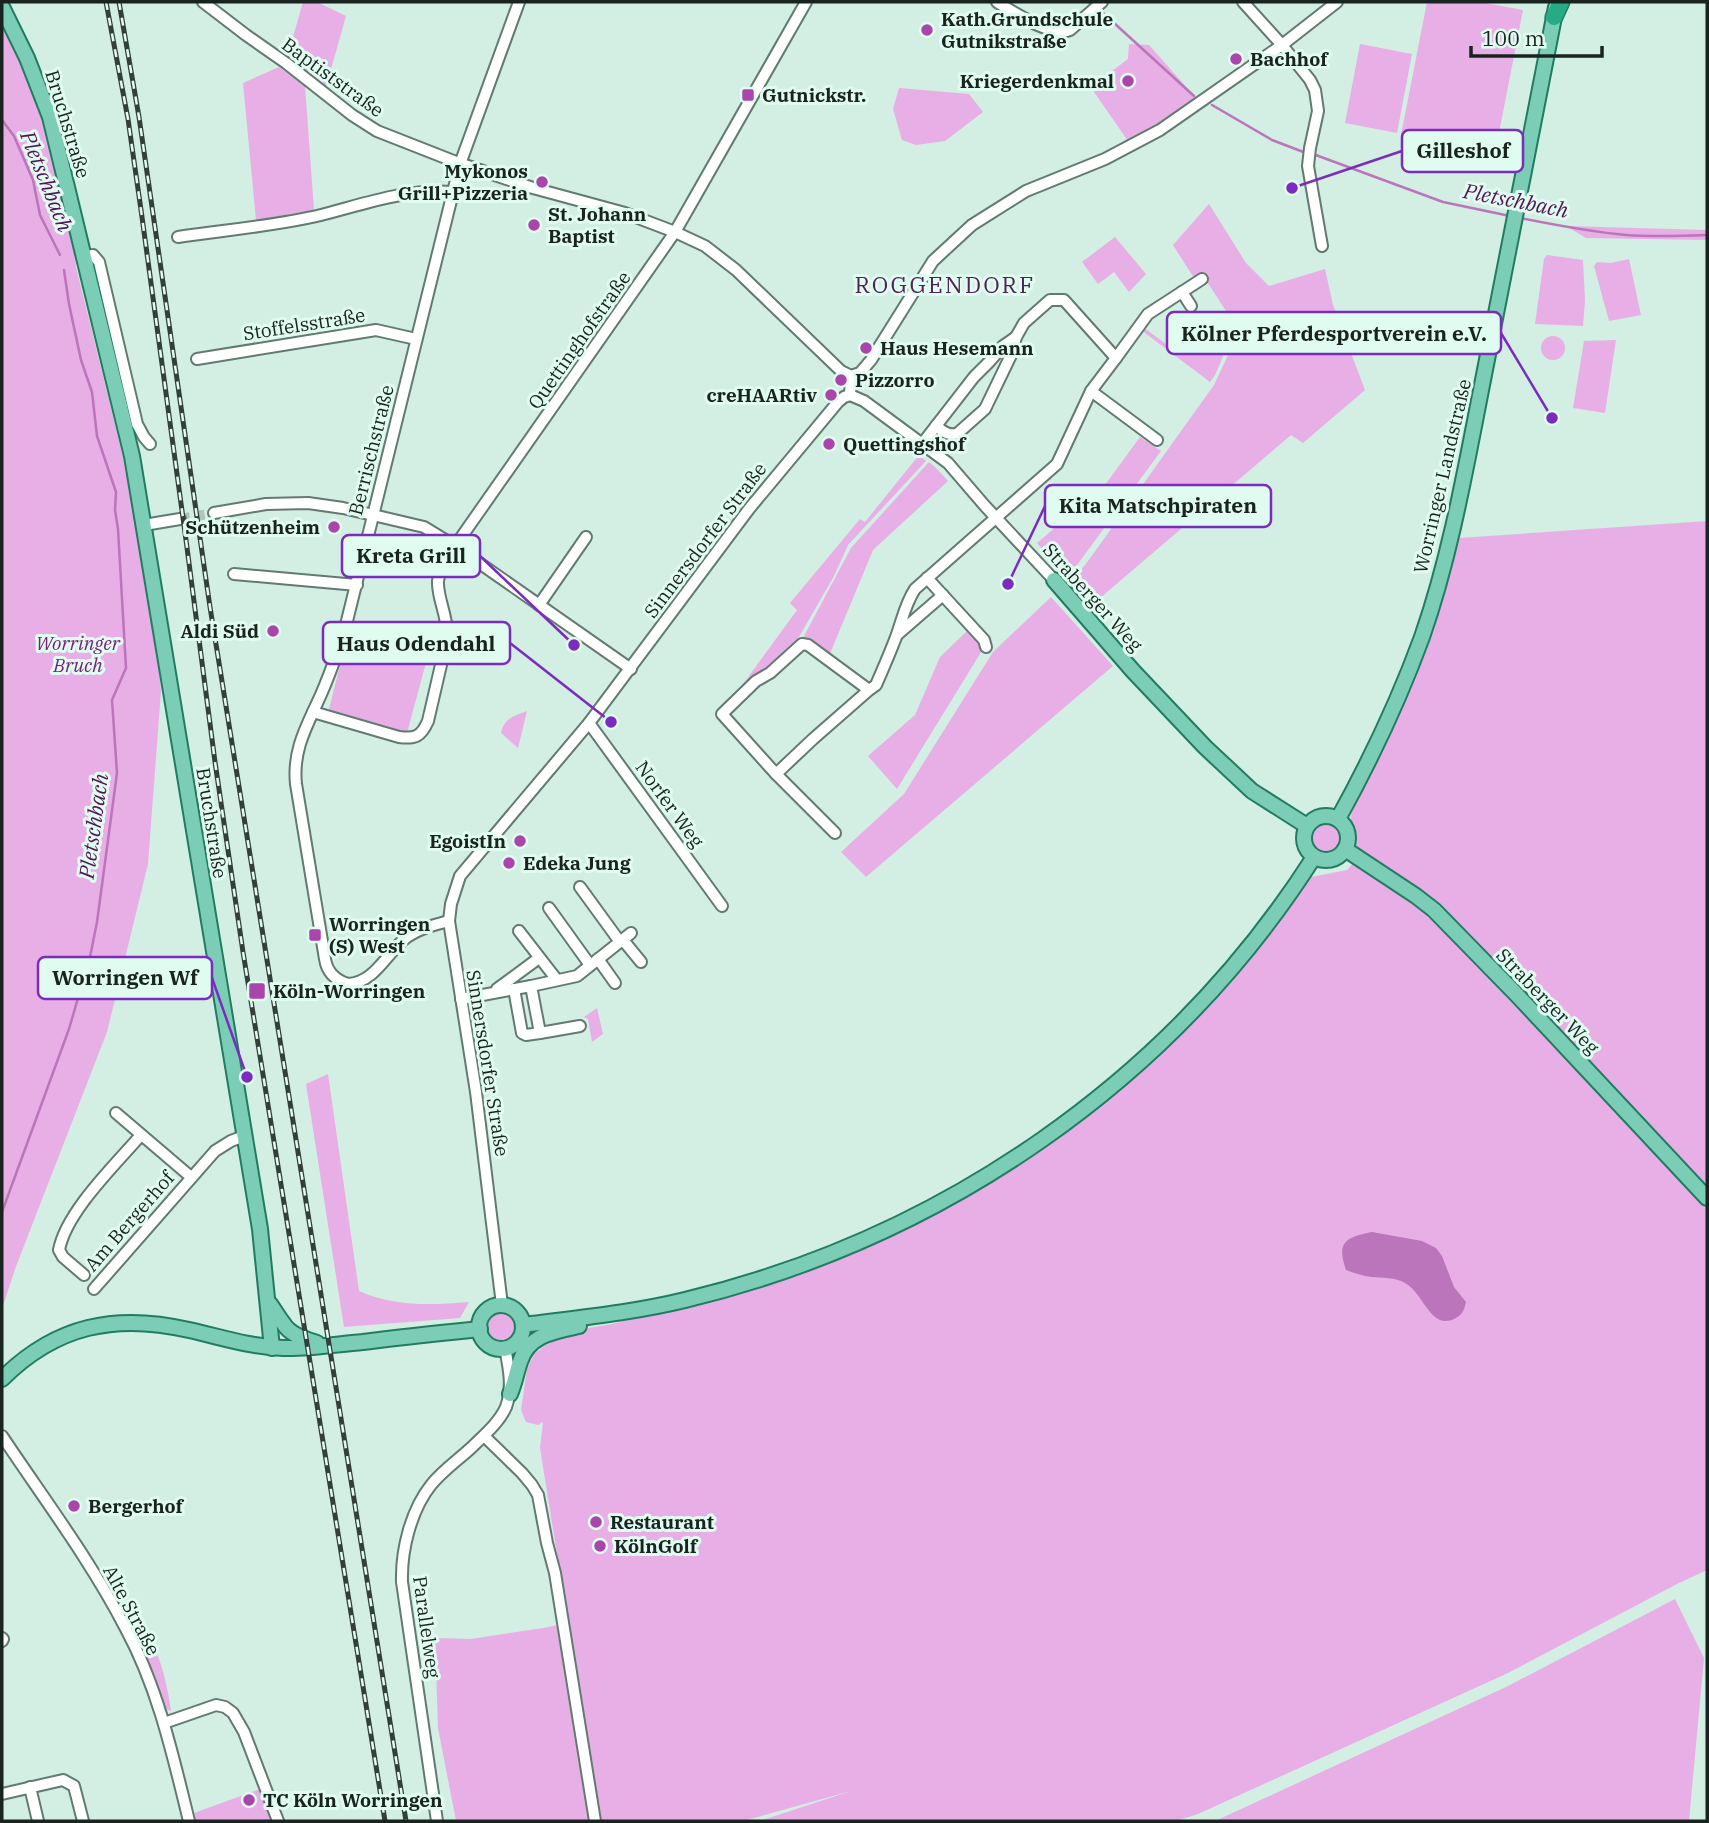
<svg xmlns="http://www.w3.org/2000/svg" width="1709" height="1823" viewBox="0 0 1709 1823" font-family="'IBM Plex Serif',serif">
  <rect width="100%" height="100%" fill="#d3eee2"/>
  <!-- green -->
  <g fill="#e8afe6">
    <path d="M303,2H317L346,16L326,87L287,58Z"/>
    <path d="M1427,2H1480L1523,10L1495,153L1401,135Z"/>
    <path d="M2,24C41,89 57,178 75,252L76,267L141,529L154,626L161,691L148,864L107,1032L15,1269L2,1309Z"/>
    <path d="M1129,44L1149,45L1196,98L1163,120L1128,141L1092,89L1100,80L1128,59Z"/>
    <path d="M1360,44L1412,54L1397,133L1345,123Z"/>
    <path d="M279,67L305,86L314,210L256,220L243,83Z"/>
    <path d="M899,88L969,94L983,112L945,141L916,145L902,140L893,109Z"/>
    <path d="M1209,204L1246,263L1269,286L1325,269L1333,305L1365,390L1303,443L1291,435L1086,610L1066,585L1085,565L1096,550L1214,385L1237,336L1212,325L1228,314L1202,274L1194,278L1173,245Z"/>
    <path d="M1566,226L1707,230V240L1586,238Z"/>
    <path d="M1115,237L1146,274L1129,292L1114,272L1098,284L1082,262Z"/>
    <path d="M1547,255L1583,260L1585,301L1583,326L1535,324L1544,259Z"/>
    <path d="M1629,259L1641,315L1609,321L1594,266L1597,262L1611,263Z"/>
    <path d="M1143,327L1174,350L1209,327L1231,338L1215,375L1210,382L1141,330Z"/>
    <circle cx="1553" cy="348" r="12"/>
    <path d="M1616,340L1605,413L1573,408L1584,341Z"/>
    <path d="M1140,437L1161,451L1077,565L1065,575L1037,543L1105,485Z"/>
    <path d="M919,455L926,461L848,545L834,576L799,637L739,692L738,691L797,610L790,603L860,519L865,522Z"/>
    <path d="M929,462L936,468L948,481L873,550L829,656L803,638L851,548Z"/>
    <path d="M1707,521V1570L1677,1584L1508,1673L1198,1814L1176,1821H760L851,1791L743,1821H456L438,1728L435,1638L471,1639L543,1628L568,1623L540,1448L543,1422L538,1425L526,1422L521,1410L527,1369L535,1353L559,1336L576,1333L588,1328L612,1324L723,1297L831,1259L900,1230L982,1186L1093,1110L1151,1058L1302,886L1311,877L1347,870L1362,853C1352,841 1350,828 1351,814L1426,644L1459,538Z"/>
    <path d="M1051,597L1113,666L866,877L841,852L904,794L993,652Z"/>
    <path d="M967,631L983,649L897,789L868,756L915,715L940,657Z"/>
    <path d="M347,638L427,659L407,733L328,713Z"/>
    <path d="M527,711L518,748L501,733C504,718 514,716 527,711Z"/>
    <circle cx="1326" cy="837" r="16"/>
    <path d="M597,1008L603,1034L592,1042L588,1019L584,1017Z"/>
    <path d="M328,1074L359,1291C394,1307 432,1305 469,1302L460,1318L344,1327L306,1084Z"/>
    <circle cx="502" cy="1327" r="17"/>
    <path d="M1675,1599L1704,1658L1689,1821H1215L1506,1687Z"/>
    <path d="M144,1630C160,1651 167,1684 171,1711L162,1707L134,1635Z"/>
    <path d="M263,1788L276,1821H196L194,1813Z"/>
  </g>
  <!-- water -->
  <path fill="#bb75ba" d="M1372,1232L1422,1241L1436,1248L1442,1256L1454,1287L1466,1302C1464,1311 1462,1315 1454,1319C1430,1330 1423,1292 1405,1283C1395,1277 1383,1278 1372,1277C1363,1276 1354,1273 1346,1270C1336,1242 1346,1237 1372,1232Z"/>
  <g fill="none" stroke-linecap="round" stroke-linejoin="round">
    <!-- stream -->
    <g stroke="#bb75ba" stroke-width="2.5">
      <path d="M1088,2L1091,3"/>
      <path d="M1102,12L1194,96"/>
      <path d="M1212,105L1272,140L1306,153"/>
      <path d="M2,120L14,136L33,180L40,215L60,255"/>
      <path d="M1313,154L1443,202L1510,216"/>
      <path d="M1520,218C1555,225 1590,232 1626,235C1653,237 1680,236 1707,235"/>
      <path d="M2,1212L69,1029L90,957L97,922L117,773L112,700L126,668L118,529L115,510L116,492L97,436L92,392L81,360L69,304L64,270"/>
    </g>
    <!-- minor-tunnel -->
    <path stroke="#aec5bb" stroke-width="10" stroke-dasharray="10 5" stroke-linecap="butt" d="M180,519L214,513"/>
    <!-- minor casing -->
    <g stroke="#627a70" stroke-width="14">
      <g id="minor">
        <path d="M203,2L246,35L286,63L352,115L377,131L456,162L533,188L625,213L675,232L705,246L736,270L841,371L851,376"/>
        <path d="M997,2C1013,12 1052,38 1070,30L1102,2"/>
        <path d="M1243,2L1282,45L1310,80L1315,90L1318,111L1310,148L1308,166L1322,246"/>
        <path d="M178,237C226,230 274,226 321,215C364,204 407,188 453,192"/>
        <path d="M84,257L93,255L99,262L137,424L144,437L150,444"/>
        <path d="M1182,292L1191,306"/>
        <path d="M1116,358L1148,314L1202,279"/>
        <path d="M197,359L376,330L416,339"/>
        <path d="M850,395L851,376L860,373L871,360L933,261L972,225L1026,191L1105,159L1160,130L1282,45L1337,2"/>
        <path d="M850,395L864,401L948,463L985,506L1054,580"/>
        <path d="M936,426C943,431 949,437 958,433L985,409L1012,353L1016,337L1024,323L1050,300H1064L1116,358L1091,391"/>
        <path d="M922,444L974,377L990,361L1003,346L1016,337"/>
        <path d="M214,513L266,504L308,503L343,508L424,527L455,546L631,669"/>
        <path d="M144,525L180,519"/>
        <path d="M234,574L357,585"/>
        <path d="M927,578L984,640L986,647"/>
        <path d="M539,605L586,537"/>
        <path d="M898,634L943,595"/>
        <path d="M869,690L808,645L802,644L770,673L756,681L722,714L776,774L813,739L869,690L876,685C883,669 890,653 896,637C902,621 905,604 915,589L1057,464L1091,391L1157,440"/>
        <path d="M313,712L399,737C415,739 421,737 428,721L447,639C449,618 437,599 438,581C439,573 443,566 446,559L675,232L806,2"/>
        <path d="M589,723L722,906"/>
        <path d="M776,774L835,833"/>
        <path d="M580,887L620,942"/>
        <path d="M549,908L590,965"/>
        <path d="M449,921C434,925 420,928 407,937C386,953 376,982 348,984C335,980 327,972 325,959L296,784C292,745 311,720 325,685C332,668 338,651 344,633L460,164L519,2"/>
        <path d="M519,931L557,980"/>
        <path d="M623,940L641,962"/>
        <path d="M598,959L615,983"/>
        <path d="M514,989L522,1033L526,1035L540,1033L531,986"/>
        <path d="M496,992L497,989L539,958"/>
        <path d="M461,999L531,986L577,976L631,933"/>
        <path d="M540,1033L580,1026"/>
        <path d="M116,1113L191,1177"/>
        <path d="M84,1275L63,1257L59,1250C66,1212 115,1165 141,1135"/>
        <path d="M94,1289L215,1151L231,1141L244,1136"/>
        <path d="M502,1305L476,1092L449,921L451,904L460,876L589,723L749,509L838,402L844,397L850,395"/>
        <path d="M2,1436C44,1499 91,1561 126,1629C158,1688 173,1756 189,1821"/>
        <path d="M484,1436L522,1473L532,1485L538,1495L547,1543L555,1573L595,1821"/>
        <path d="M2,1638L3,1639L2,1641"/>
        <path d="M164,1723L216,1705L225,1707L233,1713L244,1732L278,1821"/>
        <path d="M30,1787L38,1821"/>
        <path d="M2,1794L63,1780L74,1786L83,1821"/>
        <path d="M437,1821L402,1582C401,1550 411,1510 431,1485C442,1471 458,1460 471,1448C483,1436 499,1423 506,1407C513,1388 509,1368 505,1348"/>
      </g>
    </g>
    <!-- major casing -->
    <g stroke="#217c61" stroke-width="18">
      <g id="major">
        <path d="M2,7L27,58L50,117L132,456L260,1229L272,1348"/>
        <path d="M1054,580L1133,671L1205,747L1252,791L1307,826"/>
        <circle cx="1326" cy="838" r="22"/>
        <path d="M1338,819C1370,761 1399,700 1422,637C1451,554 1466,466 1483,380C1508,256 1531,131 1556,7"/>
        <path d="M1345,849L1416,896L1434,910L1517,995L1707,1198"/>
        <path d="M270,1304C275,1311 278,1317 283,1323C290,1335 305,1339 317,1343"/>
        <circle cx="501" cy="1327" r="22"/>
        <path d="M523,1325C577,1318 632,1313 685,1300C943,1238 1171,1081 1314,857"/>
        <path d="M2,1379C56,1325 116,1313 189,1330C221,1337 250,1347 283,1348C309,1349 337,1344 363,1342C402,1337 441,1333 480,1329"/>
        <path d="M510,1394C515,1383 516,1373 520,1362C528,1335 555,1331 579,1326"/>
      </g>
    </g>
    <!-- highway casing -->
    <g stroke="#217c61" stroke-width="19">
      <path id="highway" d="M1554,17L1561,2"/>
    </g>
    <!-- minor -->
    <use href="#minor" stroke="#fff" stroke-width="10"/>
    <!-- major -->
    <use href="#major" stroke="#7ccdb6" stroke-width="14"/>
    <!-- highway -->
    <use href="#highway" stroke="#25ac85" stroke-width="16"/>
    <!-- rail casing -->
    <g stroke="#333f3a" stroke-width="5">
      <g id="rail">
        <path d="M106,2L128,119L142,217L186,540L215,762L243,952L385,1821"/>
        <path d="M119,2L139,117L210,607L406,1821"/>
      </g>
    </g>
    <!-- rail -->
    <use href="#rail" stroke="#e0fbf0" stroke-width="2.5" stroke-dasharray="8" stroke-linecap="butt"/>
  </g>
  <!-- markers -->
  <g fill="#aa46ab" stroke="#e0fbf0" stroke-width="2.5">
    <circle cx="927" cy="30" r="7"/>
    <circle cx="1236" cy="59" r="7"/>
    <circle cx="1128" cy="81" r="7"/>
    <rect x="741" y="88" width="14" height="14" rx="3.5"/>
    <circle cx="542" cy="182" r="7"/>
    <circle cx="534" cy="225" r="7"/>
    <circle cx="866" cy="348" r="7"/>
    <circle cx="841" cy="380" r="7"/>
    <circle cx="831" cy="395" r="7"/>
    <circle cx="829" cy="444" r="7"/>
    <circle cx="334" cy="527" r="7"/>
    <circle cx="273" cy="631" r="7"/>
    <circle cx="520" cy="841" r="7"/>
    <circle cx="509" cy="863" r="7"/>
    <rect x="308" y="928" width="14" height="14" rx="3.5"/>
    <rect x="248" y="982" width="18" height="18" rx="3.5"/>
    <circle cx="74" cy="1506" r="7"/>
    <circle cx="596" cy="1522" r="7"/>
    <circle cx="600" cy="1546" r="7"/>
    <circle cx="249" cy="1800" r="7"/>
  </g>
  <g text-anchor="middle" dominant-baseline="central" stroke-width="6" stroke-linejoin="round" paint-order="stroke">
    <!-- poi labels -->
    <g font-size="19" font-weight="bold" fill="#19231f" stroke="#e0fbf0" text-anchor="start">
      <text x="941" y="19">Kath.Grundschule<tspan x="941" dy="22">Gutnikstraße</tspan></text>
      <text x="1250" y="59">Bachhof</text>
      <text x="1114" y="81" text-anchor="end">Kriegerdenkmal</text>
      <text x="762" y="95">Gutnickstr.</text>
      <text x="528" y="171" text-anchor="end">Mykonos<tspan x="528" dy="22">Grill+Pizzeria</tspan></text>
      <text x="548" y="214">St. Johann<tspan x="548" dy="22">Baptist</tspan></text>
      <text x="880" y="348">Haus Hesemann</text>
      <text x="855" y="380">Pizzorro</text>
      <text x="817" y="395" text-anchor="end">creHAARtiv</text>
      <text x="843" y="444">Quettingshof</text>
      <text x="320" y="527" text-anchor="end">Schützenheim</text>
      <text x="259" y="631" text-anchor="end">Aldi Süd</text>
      <text x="506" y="841" text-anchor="end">EgoistIn</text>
      <text x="523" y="863">Edeka Jung</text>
      <text x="329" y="924">Worringen<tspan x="329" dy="22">(S) West</tspan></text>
      <text x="273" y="991">Köln-Worringen</text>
      <text x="88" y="1506">Bergerhof</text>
      <text x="610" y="1522">Restaurant</text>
      <text x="614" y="1546">KölnGolf</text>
      <text x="263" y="1800">TC Köln Worringen</text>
    </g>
    <!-- street labels -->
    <g font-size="19" fill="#19231f" stroke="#e0fbf0">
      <text transform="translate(333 77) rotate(36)">Baptiststraße</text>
      <text transform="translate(68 124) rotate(73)">Bruchstraße</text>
      <text transform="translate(304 324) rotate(-9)">Stoffelsstraße</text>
      <text transform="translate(579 340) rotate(-55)">Quettinghofstraße</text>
      <text transform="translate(371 450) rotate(-76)">Berrischstraße</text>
      <text transform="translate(1442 476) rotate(-77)">Worringer Landstraße</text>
      <text transform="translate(705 540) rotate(-53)">Sinnersdorfer Straße</text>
      <text transform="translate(1093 597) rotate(48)">Straberger Weg</text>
      <text transform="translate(670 804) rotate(54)">Norfer Weg</text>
      <text transform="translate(212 823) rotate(81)">Bruchstraße</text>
      <text transform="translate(1548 1001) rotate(46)">Straberger Weg</text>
      <text transform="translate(488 1063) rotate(81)">Sinnersdorfer Straße</text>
      <text transform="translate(129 1221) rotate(-49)">Am Bergerhof</text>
      <text transform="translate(132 1610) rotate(62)">Alte Straße</text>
      <text transform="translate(427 1627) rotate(82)">Parallelweg</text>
    </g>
    <!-- park labels -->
    <g font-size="19" font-style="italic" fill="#772278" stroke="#e0fbf0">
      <text x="78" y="643">Worringer<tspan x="78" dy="22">Bruch</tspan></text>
    </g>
    <!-- water labels -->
    <g font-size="21" font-style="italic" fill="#551455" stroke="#e0fbf0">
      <text transform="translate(47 181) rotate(68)">Pletschbach</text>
      <text transform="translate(1516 200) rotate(11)">Pletschbach</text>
      <text transform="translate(93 826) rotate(-82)">Pletschbach</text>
    </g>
    <!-- quarter labels -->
    <g font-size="23" letter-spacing="2" fill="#522252" stroke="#e0fbf0">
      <text x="945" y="284">ROGGENDORF</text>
    </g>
  </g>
  <!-- callouts -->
  <path fill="none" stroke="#7b2cbf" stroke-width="2.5" d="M1292 188L1402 151M1552 418L1501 333M1008 584L1045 506M574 645L480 556M611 722L510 643M247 1077L212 978"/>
  <g fill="#7b2cbf" stroke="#e0fbf0" stroke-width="2.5">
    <circle cx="1292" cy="188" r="7"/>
    <circle cx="1552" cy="418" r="7"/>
    <circle cx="1008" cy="584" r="7"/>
    <circle cx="574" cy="645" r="7"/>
    <circle cx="611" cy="722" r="7"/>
    <circle cx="247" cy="1077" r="7"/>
  </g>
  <g fill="#e0fbf0" stroke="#7b2cbf" stroke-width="2.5">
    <rect x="1402" y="130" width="121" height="42" rx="7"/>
    <rect x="1167" y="312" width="334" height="42" rx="7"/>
    <rect x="1045" y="485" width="226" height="42" rx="7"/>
    <rect x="342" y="535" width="138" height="42" rx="7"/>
    <rect x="323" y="622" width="187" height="42" rx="7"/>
    <rect x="38" y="957" width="174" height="42" rx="7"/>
  </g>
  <g font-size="21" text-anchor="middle" font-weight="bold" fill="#19231f">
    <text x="1463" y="158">Gilleshof</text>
    <text x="1334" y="341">Kölner Pferdesportverein e.V.</text>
    <text x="1158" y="513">Kita Matschpiraten</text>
    <text x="411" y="563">Kreta Grill</text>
    <text x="416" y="651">Haus Odendahl</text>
    <text x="125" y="985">Worringen Wf</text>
  </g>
  <!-- border -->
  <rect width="1709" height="1823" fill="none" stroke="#19231f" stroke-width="7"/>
  <!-- scale -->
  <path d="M1471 46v10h131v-10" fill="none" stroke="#19231f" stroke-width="3.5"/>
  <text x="1482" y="46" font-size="21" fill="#19231f" stroke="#e0fbf0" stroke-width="5" paint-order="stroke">100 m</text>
</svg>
